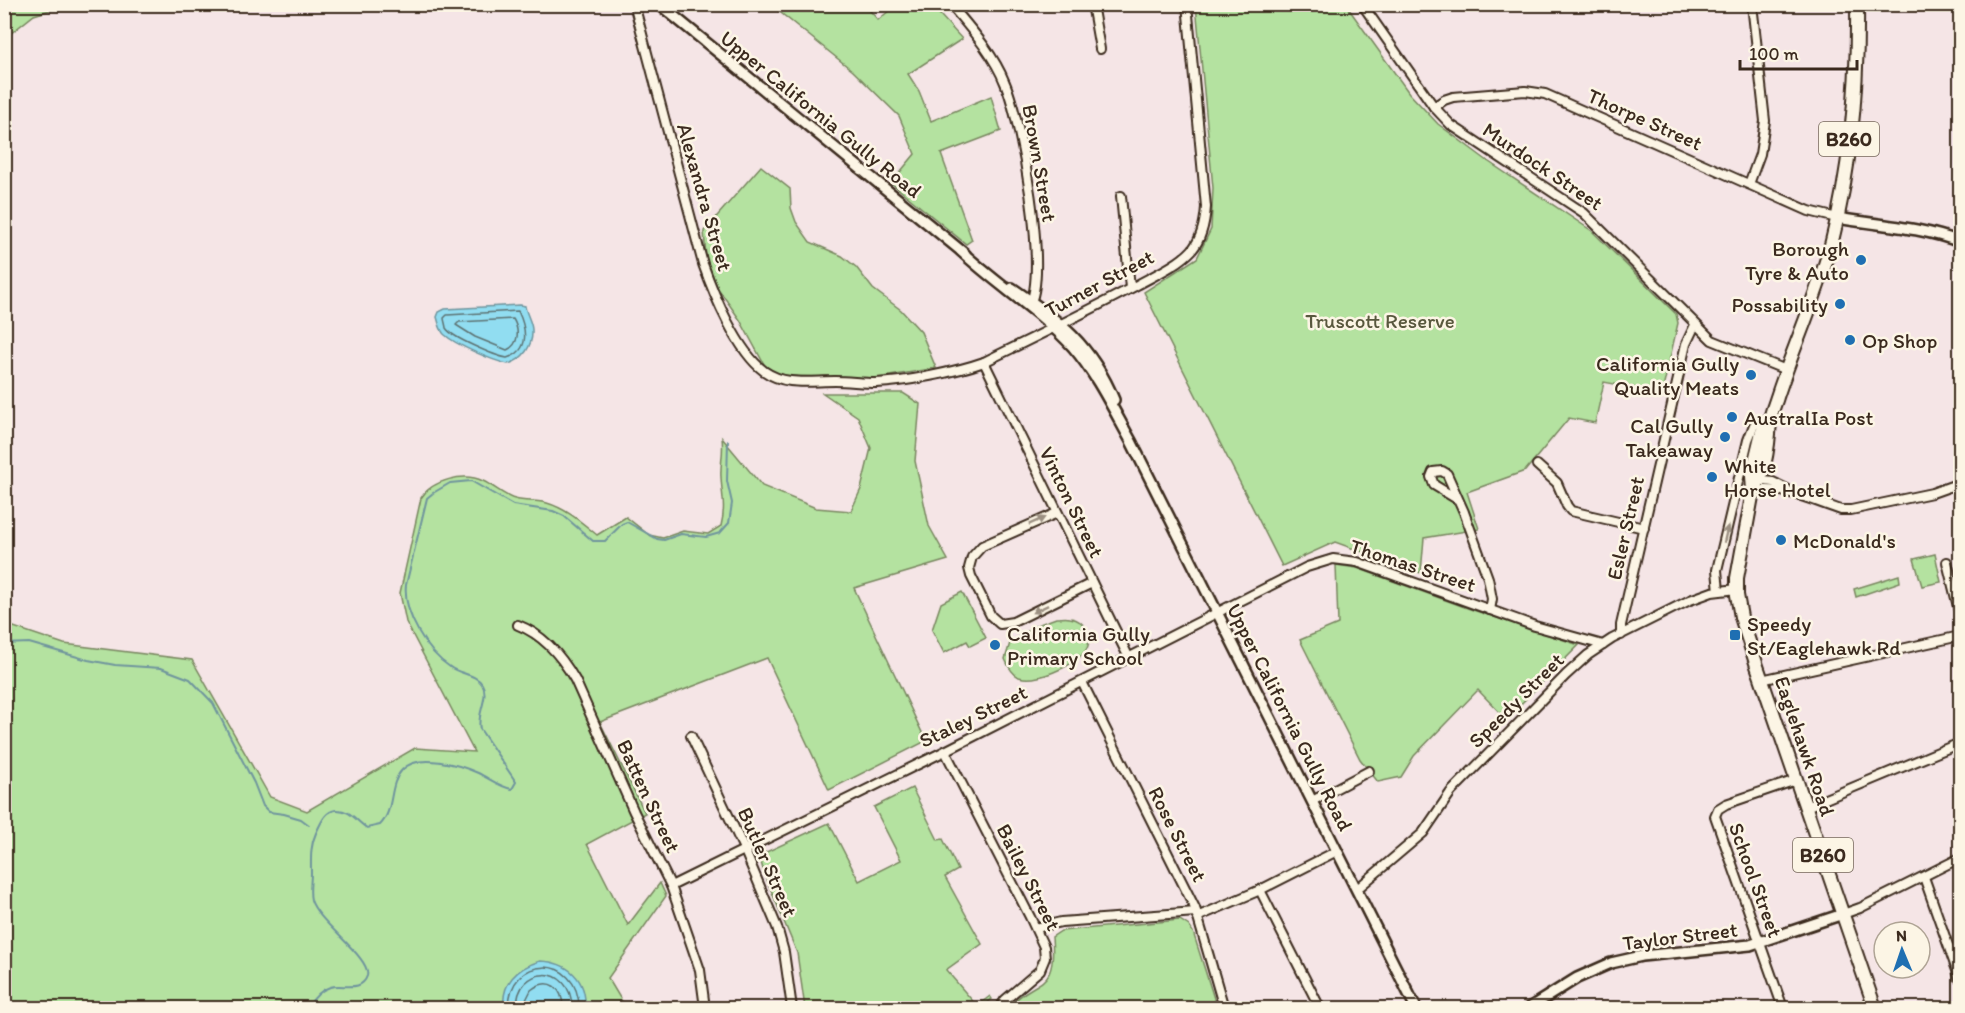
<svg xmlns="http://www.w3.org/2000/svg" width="1965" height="1013" viewBox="0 0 1965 1013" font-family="Itim,sans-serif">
  <rect width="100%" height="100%" fill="#f5e5e6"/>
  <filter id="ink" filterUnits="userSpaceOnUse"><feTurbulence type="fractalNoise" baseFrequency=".0167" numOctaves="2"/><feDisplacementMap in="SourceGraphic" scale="12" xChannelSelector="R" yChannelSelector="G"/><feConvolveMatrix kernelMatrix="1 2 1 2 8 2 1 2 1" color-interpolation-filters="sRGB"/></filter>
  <g filter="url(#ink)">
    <!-- green -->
    <g fill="#b4e2a0" stroke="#78865f" stroke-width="1.5">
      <path d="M5,4H67V5L34,15L5,38Z"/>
      <path d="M771,5H865L878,20L896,5H931L962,39L908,74L919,91L931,121L991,96L1001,131L941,154L972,240L966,244L891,183L915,154L899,116L853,71Z"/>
      <path d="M1196,5H1346L1409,93L1438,124L1489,162L1592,231L1676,314L1678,323L1662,393L1604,382L1595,423L1569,418L1525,471L1467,492L1479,529L1424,538L1421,573L1335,542L1282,566L1144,292L1197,258L1211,229L1213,188Z"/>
      <path d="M761,166L790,189L791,208L796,222L810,242L842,256L856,267L873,289L901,310L921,332L936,368L878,378L781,376L765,366L740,320L715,284L706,258L704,231Z"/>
      <path d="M823,393H903L920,404L915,461L929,526L948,560L854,588L926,741L829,790L767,658L600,722L645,813L587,844L628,925L660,883L666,896L608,978L626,1008H5V624L64,644L192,660L270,797L307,811L415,748L474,752L406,622L400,593L421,498C432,480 464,472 483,481C494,486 504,496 515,499C525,502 537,500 547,503C567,509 581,522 597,535L626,517L649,535L663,538L683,531L708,534L721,526C726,505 722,498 721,477C720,464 724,453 722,438L762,486L816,508L851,511L861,489L871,448L858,417Z"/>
      <path d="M1935,554L1941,582L1922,586L1914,559Z"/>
      <path d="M1336,565L1357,568L1473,610L1579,645L1506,719L1478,690L1414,756L1401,777L1378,782L1360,759L1300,640L1338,624Z"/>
      <path d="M1899,575L1900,582L1856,597L1854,589Z"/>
      <path d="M962,592L986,638L970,646L967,641L944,653L932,630L941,603Z"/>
      <path d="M1056,618C1061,618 1066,617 1070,618C1087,620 1095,641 1083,654C1072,666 1036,683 1019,677C1012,674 1008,666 1005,659L1010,643L1037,625Z"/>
      <path d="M912,788L938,840L943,839L958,870L945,877L982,944L946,970L977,1006L990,996L992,999L981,1008H805L797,953L764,873L761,862L764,853L829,823L859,881L901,860L874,807Z"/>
      <path d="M1180,920L1189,926L1193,932L1217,1008H1008C1035,975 1057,995 1052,937L1061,931Z"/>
    </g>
    <!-- water -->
    <g fill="#91ddf1" stroke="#6f959d" stroke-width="1.5">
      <path d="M520,305L525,306C526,314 532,322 532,330C533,346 523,360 508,364C493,361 456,345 445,335C440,331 439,323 437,317L439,312L445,309Z"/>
      <path d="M540,961C568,962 587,979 585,1008H504C501,983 517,968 540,961Z"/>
    </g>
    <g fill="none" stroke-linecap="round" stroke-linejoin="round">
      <!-- shore -->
      <g stroke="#5d7272" stroke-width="1.5">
        <path d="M518,311C526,328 531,351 507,358C495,356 452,338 446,328C446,326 444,320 444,318L447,315Z"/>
        <path d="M513,319C519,329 520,344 507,350L475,337L456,325L459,322Z"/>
        <path d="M509,1008C508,954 579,953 579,1008"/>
        <path d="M517,1008C516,964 572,963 572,1008"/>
        <path d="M526,1008V1000L531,990C549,976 563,988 563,1008"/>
      </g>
      <!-- stream -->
      <g stroke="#6f959d" stroke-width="2">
        <path d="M4,644L29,643L88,660L115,665L161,668L190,679L213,703L254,783L263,806L269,812L284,814L301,819L309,825"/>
        <path d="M307,1008C312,1000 320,990 330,987C342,983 361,993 367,976C372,958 318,923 311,900C309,892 311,882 311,873C311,858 310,846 316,833C321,823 325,811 336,810C350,809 357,822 367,828L380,825C395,810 388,785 402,770C418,752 460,765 478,773C490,779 500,787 512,789L516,782L480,729C476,714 490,697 482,684C476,674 459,674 450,667C427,652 403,613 406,585L427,498L433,493L450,483L471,481L513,505L553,511L564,516L593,541H605L622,524L627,522L657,539L664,540L681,534L706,537L720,533L729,523L732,503L727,481L728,441"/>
      </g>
      <!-- minor casing -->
      <g stroke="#3b2a1e" stroke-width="12">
        <g id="minor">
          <path d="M634,4L703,264C714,295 737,351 764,371C785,386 809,381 835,381C848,381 862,383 876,383C905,382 956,372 984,362C1035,337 1087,312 1137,285C1155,275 1178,265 1192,250C1202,238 1205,222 1206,207L1187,4"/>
          <path d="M950,4C970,28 993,53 1005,83C1021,120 1049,274 1029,306"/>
          <path d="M1092,4L1100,49"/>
          <path d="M1362,4L1434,107L1451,125L1584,213L1712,340L1786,370"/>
          <path d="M1434,107L1444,100L1453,97L1525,91L1545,94L1809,211L1837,218"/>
          <path d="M1749,184L1760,154L1765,121L1752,4"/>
          <path d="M1121,196L1130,288"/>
          <path d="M984,362L1129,658"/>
          <path d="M1537,465L1557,483L1567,506L1571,511L1644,528"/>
          <path d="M1756,480L1773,482L1787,489"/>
          <path d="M1753,491C1785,486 1811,500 1841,510H1851L1932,493L1960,483"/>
          <path d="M1457,499L1434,485L1431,477L1433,472L1442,471L1447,474L1464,512L1488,578L1492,599L1490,610"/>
          <path d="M1057,513L982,546L972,557L969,568L971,576L991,616L1000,624L1013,622L1092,583"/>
          <path d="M1947,562L1960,615"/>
          <path d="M1719,591L1717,570L1748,440L1754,425L1769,419"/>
          <path d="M518,625C544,635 562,657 575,680L634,812L671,886L700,970L705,1008"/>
          <path d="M1621,635V625L1686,344L1695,325"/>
          <path d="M1761,680L1960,636"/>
          <path d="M1082,682L1195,908L1224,1008"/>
          <path d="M691,736L745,851L777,927L784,952L792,1008"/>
          <path d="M945,751L1030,917L1044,947L1045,958L1040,970L1005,1000L1000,1008"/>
          <path d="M1312,801L1369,771"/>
          <path d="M1806,807L1960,743"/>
          <path d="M1924,877L1960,979"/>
          <path d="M671,886L945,751L1307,567L1333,559L1357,562L1535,626L1603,645"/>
          <path d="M1357,889L1423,833L1451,792L1566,675L1588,655L1612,639L1690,600L1712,592L1737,589"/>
          <path d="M1260,890L1320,1008"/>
          <path d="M1843,914L1860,908L1960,858"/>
          <path d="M1197,917L1260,890L1337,851"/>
          <path d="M1036,928L1061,922L1196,912"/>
          <path d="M1783,1008L1715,816L1718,809L1726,804L1796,780"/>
        </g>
      </g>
      <!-- tertiary casing -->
      <g stroke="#3b2a1e" stroke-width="14">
        <g id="tertiary">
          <path d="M659,4L965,254"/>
          <path d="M1837,218C1879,225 1921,227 1960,242"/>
          <path d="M961,251C997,285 1040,311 1073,347C1097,375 1113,409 1131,441L1416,1008"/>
          <path d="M1012,288C1059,320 1092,346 1114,400"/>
          <path d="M1529,1008L1577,978L1611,963L1642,956L1750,945L1843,914"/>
        </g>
      </g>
      <!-- primary casing -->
      <g stroke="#3b2a1e" stroke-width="16">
        <g id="primary">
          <path d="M1770,418L1762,432L1754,465L1752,476L1753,491L1737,578V595L1741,617L1757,666L1875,1008"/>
          <path d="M1754,489C1766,473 1769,440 1770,420C1771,412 1775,404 1777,397C1794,345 1818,294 1832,241C1851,166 1858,82 1857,4"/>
        </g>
      </g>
      <!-- minor -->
      <use href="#minor" stroke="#fcf5e5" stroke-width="8"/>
      <!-- tertiary -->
      <use href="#tertiary" stroke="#fcf5e5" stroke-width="9"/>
      <!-- primary -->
      <use href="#primary" stroke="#fcf5e5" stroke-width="12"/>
    </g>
    <!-- one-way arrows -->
    <defs><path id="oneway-solid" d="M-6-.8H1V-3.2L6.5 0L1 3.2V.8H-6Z" transform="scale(1.5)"/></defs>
    <g fill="#9c9082">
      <use href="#oneway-solid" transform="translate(1037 521) rotate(-24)"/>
      <use href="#oneway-solid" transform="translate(1726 534) rotate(-77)"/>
      <use href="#oneway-solid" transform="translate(1040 609) rotate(154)"/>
    </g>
  </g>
  <!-- markers -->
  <g fill="#1f6fb2" stroke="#fcf5e5" stroke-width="2">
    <circle cx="1861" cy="260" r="6"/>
    <circle cx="1840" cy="304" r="6"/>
    <circle cx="1850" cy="340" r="6"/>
    <circle cx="1751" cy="375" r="6"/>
    <circle cx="1732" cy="417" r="6"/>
    <circle cx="1725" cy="437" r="6"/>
    <circle cx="1712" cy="477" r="6"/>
    <circle cx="1781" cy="540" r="6"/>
    <rect x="1729" y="629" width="12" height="12" rx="3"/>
    <circle cx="995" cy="645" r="6"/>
  </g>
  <g text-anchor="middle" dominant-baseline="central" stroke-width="5" stroke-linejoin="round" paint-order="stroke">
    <!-- shield labels -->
    <g fill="#fcf5e5" stroke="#75675a" stroke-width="1.5">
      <rect x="1819" y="122" width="60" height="34" rx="4.5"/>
      <rect x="1793" y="838" width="60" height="34" rx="4.5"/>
    </g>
    <g font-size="20" font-weight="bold" fill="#3b2a1e">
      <text x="1849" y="139">B260</text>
      <text x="1823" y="855">B260</text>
    </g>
    <!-- street labels -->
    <g font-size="21" fill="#3b2a1e" stroke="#fcf5e5">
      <text transform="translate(821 114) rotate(39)">Upper California Gully Road</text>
      <text transform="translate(1645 119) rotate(24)">Thorpe Street</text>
      <text transform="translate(1040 163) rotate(80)">Brown Street</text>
      <text transform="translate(1543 166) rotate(34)">Murdock Street</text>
      <text transform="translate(705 197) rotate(74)">Alexandra Street</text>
      <text transform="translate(1099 283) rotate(-28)">Turner Street</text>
      <text transform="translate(1072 502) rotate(64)">Vinton Street</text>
      <text transform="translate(1625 528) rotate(-77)">Esler Street</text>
      <text transform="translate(1413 565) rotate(18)">Thomas Street</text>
      <text transform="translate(1516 700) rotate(-45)">Speedy Street</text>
      <text transform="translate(973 716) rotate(-26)">Staley Street</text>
      <text transform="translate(1290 717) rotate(63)">Upper California Gully Road</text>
      <text transform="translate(1805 746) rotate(71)">Eaglehawk Road</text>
      <text transform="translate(649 796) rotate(65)">Batten Street</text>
      <text transform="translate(1178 834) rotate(63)">Rose Street</text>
      <text transform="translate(768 862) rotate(66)">Butler Street</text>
      <text transform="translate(1029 877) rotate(63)">Bailey Street</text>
      <text transform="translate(1756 880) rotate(70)">School Street</text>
      <text transform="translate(1680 936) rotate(-7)">Taylor Street</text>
    </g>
    <!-- poi labels -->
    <g font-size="21" fill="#3b2a1e" stroke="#fcf5e5" text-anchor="start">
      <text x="1849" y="248" text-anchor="end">Borough<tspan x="1849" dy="24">Tyre &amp; Auto</tspan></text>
      <text x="1828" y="304" text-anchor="end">Possability</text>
      <text x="1862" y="340">Op Shop</text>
      <text x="1739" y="363" text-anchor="end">California Gully<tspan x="1739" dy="24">Quality Meats</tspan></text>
      <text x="1744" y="417">AustralIa Post</text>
      <text x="1713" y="425" text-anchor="end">Cal Gully<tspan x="1713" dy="24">Takeaway</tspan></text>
      <text x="1724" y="465">White<tspan x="1724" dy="24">Horse Hotel</tspan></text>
      <text x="1793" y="540">McDonald's</text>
      <text x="1747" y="623">Speedy<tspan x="1747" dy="24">St/Eaglehawk Rd</tspan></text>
      <text x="1007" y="633">California Gully<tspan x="1007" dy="24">Primary School</tspan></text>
    </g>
    <!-- park labels -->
    <g font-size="21" fill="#59583e" stroke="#fcf5e5">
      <text x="1380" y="320">Truscott Reserve</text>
    </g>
  </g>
  <!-- margin -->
  <rect width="1965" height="1013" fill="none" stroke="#fcf5e5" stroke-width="24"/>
  <rect x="12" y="12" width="1941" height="989" fill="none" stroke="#3b2a1e" stroke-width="2" filter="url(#ink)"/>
  <!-- north arrow -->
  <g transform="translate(1902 950) rotate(358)"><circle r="28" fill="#fcf5e5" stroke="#afa495" stroke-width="1.5"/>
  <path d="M0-4.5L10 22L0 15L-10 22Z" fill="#1f6fb2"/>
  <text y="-9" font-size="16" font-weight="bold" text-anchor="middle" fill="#3b2a1e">N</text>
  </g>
  <!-- scale -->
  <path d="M1740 60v9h117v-9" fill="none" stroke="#3b2a1e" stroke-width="3"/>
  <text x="1749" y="60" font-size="18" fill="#3b2a1e" stroke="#fcf5e5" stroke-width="4.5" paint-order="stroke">100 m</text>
</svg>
